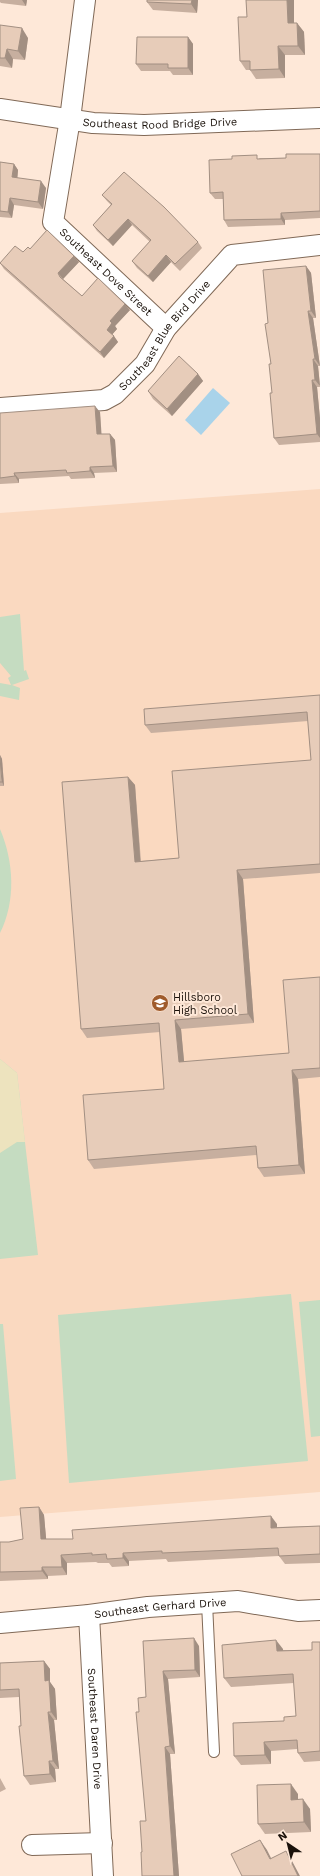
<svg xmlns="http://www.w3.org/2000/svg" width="320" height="1876" viewBox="0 0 320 1876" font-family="'Work Sans',sans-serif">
  <rect width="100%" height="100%" fill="#fee8d8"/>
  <!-- built -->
  <path fill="#fad9c0" d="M320,489V1492L0,1517V513Z"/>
  <!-- green -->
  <g fill="#c5dcc1">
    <path d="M20,614L24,671L26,670L29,679L12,685L20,688L19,700L0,696V683L11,685L8,678L11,676L0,663V617Z"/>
    <path d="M0,829C14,862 16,901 0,933Z"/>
    <path d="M0,1059L17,1073L38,1255L0,1259Z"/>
    <path d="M291,1294L308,1461L69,1483L58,1315Z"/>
    <path d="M320,1300V1436L311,1437L299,1302Z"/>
    <path d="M0,1324H3L16,1479L0,1481Z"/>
  </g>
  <!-- sand -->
  <path fill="#ede3be" d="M0,1059L17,1073L25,1142H17L0,1153Z"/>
  <!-- water -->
  <path fill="#a9d3ea" d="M213,388L230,403L201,435L185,420Z"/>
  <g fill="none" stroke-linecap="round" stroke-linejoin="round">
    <!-- service casing -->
    <g stroke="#806957" stroke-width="12">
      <path id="service" d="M207,1603L214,1752"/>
    </g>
    <!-- minor casing -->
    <g stroke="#806957" stroke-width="22">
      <g id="minor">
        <path id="s1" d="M85,0L70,119L53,222L166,328"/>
        <path id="s2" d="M0,109L93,123L144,125L320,118"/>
        <path id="s3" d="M0,408L104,400L115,394L145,364L166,328L232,255L320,245"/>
        <path id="s4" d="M89,1615L103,1876"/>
        <path id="s5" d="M0,1623L89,1615L148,1607L238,1601L298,1611L320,1610"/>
        <path d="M32,1845L102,1843"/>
      </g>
    </g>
    <!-- service -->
    <use href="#service" stroke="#fff" stroke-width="10"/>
    <!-- minor -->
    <use href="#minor" stroke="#fff" stroke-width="20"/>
  </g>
  <!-- wall -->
  <g fill="#c7af9f">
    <path d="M0,0H27L26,6L1,3L0,2Z"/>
    <path d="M147,0H198L197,13L153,10L147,2Z"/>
    <path d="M246,0H294V23H297L304,32L305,55H285V78L256,79L250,70H246L240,61L247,17Z"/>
    <path d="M0,25L28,38L25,60L13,59L12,68L0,66Z"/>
    <path d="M188,37L193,44V75H173L170,71H141L136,64Z"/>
    <path d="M320,154V218L285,220V225L228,227L224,220L223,199H215L210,193L260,158H286Z"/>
    <path d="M0,162L14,164L18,170L17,178L46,188L43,209L14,205L12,218L0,217Z"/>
    <path d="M102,195L198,242L202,248L180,271L171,262L153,282L137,268L132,261L150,242L132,225L113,246L97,231L93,225L111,205L107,201Z"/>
    <path d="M30,249L74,256L79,262L63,279L82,296L130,310L115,326L117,329L112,334L118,342L104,358L4,269L0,263Z"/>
    <path d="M306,266L311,273L316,318H313L320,366H318L320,387H317L320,419V442L279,445L274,438L271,364L268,323Z"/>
    <path d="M198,374L203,381L172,416L153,399L148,391Z"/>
    <path d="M100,412L101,434H110L115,440L117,472L94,473L95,478L71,479L69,476L19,479V483L0,484V413Z"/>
    <path d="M320,695V873L243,879L254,1023L181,1029L184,1062L289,1053L320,977V1077L298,1079L305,1174L264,1177L258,1168L257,1155L94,1169L88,1160L164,1089L160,1032L87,1038L81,1029L128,777L135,785L141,861L179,858L311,760L308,721L151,733L145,725Z"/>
    <path d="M0,755L2,759L4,786H0Z"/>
    <path d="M39,1507L44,1515L46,1539H73L277,1524V1527L320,1526V1563L285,1564L279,1556L168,1562L166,1559L129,1561V1566L112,1567L109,1563H98L96,1562L67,1563V1575L48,1576V1579L0,1581V1542H9L23,1539Z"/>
    <path d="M143,1641L199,1646L200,1677L168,1679L175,1754H170L179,1876H142V1852L146,1821L139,1712L146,1697Z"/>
    <path d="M320,1642V1761L304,1762L298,1753L297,1749L271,1751V1764L241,1765L234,1756L284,1721L296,1716L294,1683L231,1687L224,1678L283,1649V1650H312Z"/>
    <path d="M44,1661L50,1669V1682L55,1689L57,1720H54L59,1769H55L56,1782L30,1785L24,1776L19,1697L0,1698V1663Z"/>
    <path d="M0,1778L6,1789L0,1792Z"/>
    <path d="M298,1794V1800L310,1809L311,1832L265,1834L258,1824Z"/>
  </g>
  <!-- shaded-wall -->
  <g fill="#a28f82">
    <path d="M22,0H27L26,6Z"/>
    <path d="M192,0H198L197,13L191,4Z"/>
    <path d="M287,0H294V32L288,23Z"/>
    <path d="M297,23L304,32L305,55L298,46Z"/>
    <path d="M22,28L28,38L25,60L18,51Z"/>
    <path d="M188,37L193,44V75L188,68Z"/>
    <path d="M278,46L285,55V78L279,69Z"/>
    <path d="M7,49L13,59L12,68L5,58Z"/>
    <path d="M14,164L18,170L17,183L12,177Z"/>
    <path d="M41,181L46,188L43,209L38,202Z"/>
    <path d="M10,198L14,205L12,218L8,212Z"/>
    <path d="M281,213L285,220V225L281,219Z"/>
    <path d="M128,219L132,225L113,246L108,240Z"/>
    <path d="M166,255L171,262L153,282L148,276Z"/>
    <path d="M74,256L79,262L63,279L58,273Z"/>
    <path d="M306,266L311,273L316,318L311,311Z"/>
    <path d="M125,304L130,310L115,326L117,329L111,336L107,330L110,321Z"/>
    <path d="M308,311L313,318L320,366L315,359Z"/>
    <path d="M114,336L118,342L104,358L100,352Z"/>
    <path d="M313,359L318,366L320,386L315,380Z"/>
    <path d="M198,374L203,381L172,416L167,409Z"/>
    <path d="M312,380L317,387L320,419V438L317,434Z"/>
    <path d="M95,406L100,412L102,441L97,434Z"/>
    <path d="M110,434L115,440L117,472L113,466Z"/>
    <path d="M90,467L94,473L95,478L90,471Z"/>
    <path d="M14,473L19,479V483L15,476Z"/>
    <path d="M0,755L2,759L4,786L2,782Z"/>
    <path d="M128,777L135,785L141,870L135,862Z"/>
    <path d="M237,870L243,879L254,1023L248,1014Z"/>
    <path d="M175,1020L181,1029L185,1071L179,1062Z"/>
    <path d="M292,1070L298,1079L305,1174L299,1165Z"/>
    <path d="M39,1507L44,1515L47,1548L41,1539Z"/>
    <path d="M271,1516L277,1524V1536L271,1528Z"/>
    <path d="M123,1553L129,1561V1566L123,1558Z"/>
    <path d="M61,1555L67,1563V1575L62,1567Z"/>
    <path d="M42,1567L48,1576V1579L42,1571Z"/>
    <path d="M194,1638L199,1646L200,1677L195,1670Z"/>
    <path d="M276,1640L283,1649L284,1660L277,1651Z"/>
    <path d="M44,1661L50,1669V1682L55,1689L57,1720L51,1712L45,1681Z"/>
    <path d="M163,1671L168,1679L175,1754L170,1746Z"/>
    <path d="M48,1712L54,1720L59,1769L53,1761Z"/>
    <path d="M264,1742L271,1751V1764L265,1755Z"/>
    <path d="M165,1747L170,1754L179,1876H174Z"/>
    <path d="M49,1761L55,1769L56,1782L50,1774Z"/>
    <path d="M291,1784L298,1794V1809L291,1800Z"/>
    <path d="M303,1799L310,1809L311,1832L304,1822Z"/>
    <path d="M260,1840L267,1850L276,1868L270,1859Z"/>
    <path d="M286,1851L292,1861L300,1876H298Z"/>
  </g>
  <!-- building -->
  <g fill="#e7ccb9" stroke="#a28f82">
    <path d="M147,0H192L191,4L147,2Z"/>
    <path d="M246,0H287L288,23H297L298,46H278L279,69L250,70V61H240L238,17H247Z"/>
    <path d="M0,25L22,28L18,51L7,49L5,58H0Z"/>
    <path d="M137,37H188V68H168V64H136Z"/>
    <path d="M286,154H320V211L281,213V219L224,220L223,192L210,193L209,160L232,159V156L257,155V159L286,158Z"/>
    <path d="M0,162L14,164L12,177L41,181L38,202L10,198L8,212L0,211Z"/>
    <path d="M124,172L164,207L198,242L175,264L166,255L148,276L132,261L151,240L128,219L108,240L93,225L112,204L102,195Z"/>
    <path d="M47,230L74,256L58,273L60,277L82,296L98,278L125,304L110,321L112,323L107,330L114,336L100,352L0,263L15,246L23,252L28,247L30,249Z"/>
    <path d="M306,266L311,311H308L315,359H313L315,380H312L317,434L274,438L270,393H272L269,364H271L265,324L268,323L263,270Z"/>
    <path d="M179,356L198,374L167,409L148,391Z"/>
    <path d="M95,406L97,434H110L113,466L90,467V471L67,473L66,470L14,473L15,476L0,478V413Z"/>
    <path d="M320,695V864L237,870L248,1014L175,1020L179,1062L289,1053L283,980L320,977V1068L292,1070L299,1165L258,1168L256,1146L88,1160L83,1095L164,1089L159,1023L81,1029L62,782L128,777L135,862L179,858L172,771L311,760L307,712L145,725L144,709Z"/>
    <path d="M0,758L2,782H0Z"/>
    <path d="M39,1507L41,1539H73L72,1530L271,1516V1528L320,1526V1554L279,1556L278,1548L162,1553V1551L123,1553V1558L107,1559L106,1554L92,1555V1553L61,1555L62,1567H42V1571L0,1572V1542H9L23,1539L20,1508Z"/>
    <path d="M194,1638L195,1670L163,1671L170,1746L165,1747L174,1876H142L141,1852H142L140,1821H146L136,1712H139L138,1698L146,1697L143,1641Z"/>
    <path d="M276,1640L277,1651L312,1650V1642H320V1751L298,1753L297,1740L264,1742L265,1755L234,1756L233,1723L284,1721V1717L296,1716L293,1674L224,1678L222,1645Z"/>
    <path d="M44,1661L45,1681L49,1680L51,1712H48L53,1761H49L50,1774L24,1776L19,1726H21L19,1689L0,1690V1663Z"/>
    <path d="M291,1784V1800L303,1799L304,1822L258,1824L257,1785Z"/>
    <path d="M260,1840L270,1859L286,1851L298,1876H242L231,1854Z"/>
  </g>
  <!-- icons -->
  <defs>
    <g id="school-disc" transform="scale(0.9)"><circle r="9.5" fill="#9f5b2c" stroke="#fee8d8"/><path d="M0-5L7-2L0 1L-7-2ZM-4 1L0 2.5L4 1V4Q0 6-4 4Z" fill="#fff"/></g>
  </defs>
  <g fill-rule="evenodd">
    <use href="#school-disc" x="160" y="1003"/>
  </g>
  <g text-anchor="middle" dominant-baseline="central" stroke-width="4" stroke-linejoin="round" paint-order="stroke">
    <!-- street labels -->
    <g font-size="11" fill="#1a110a" stroke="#fee8d8">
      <text stroke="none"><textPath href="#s2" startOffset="161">Southeast Rood Bridge Drive</textPath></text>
      <text stroke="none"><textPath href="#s1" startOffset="297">Southeast Dove Street</textPath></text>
      <text stroke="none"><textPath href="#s3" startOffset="194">Southeast Blue Bird Drive</textPath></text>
      <text stroke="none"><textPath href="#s5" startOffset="161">Southeast Gerhard Drive</textPath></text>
      <text stroke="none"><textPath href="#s4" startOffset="114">Southeast Daren Drive</textPath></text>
    </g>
    <!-- poi labels -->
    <g font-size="11" fill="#1a110a" stroke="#fee8d8" text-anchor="start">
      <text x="173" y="997">Hillsboro<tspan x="173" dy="13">High School</tspan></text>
    </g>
  </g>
  <!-- north arrow -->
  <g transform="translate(288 1844) rotate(325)" stroke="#fee8d8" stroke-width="3" paint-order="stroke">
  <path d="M0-3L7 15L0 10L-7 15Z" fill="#1a110a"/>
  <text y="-6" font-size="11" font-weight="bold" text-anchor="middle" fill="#1a110a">N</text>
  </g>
</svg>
